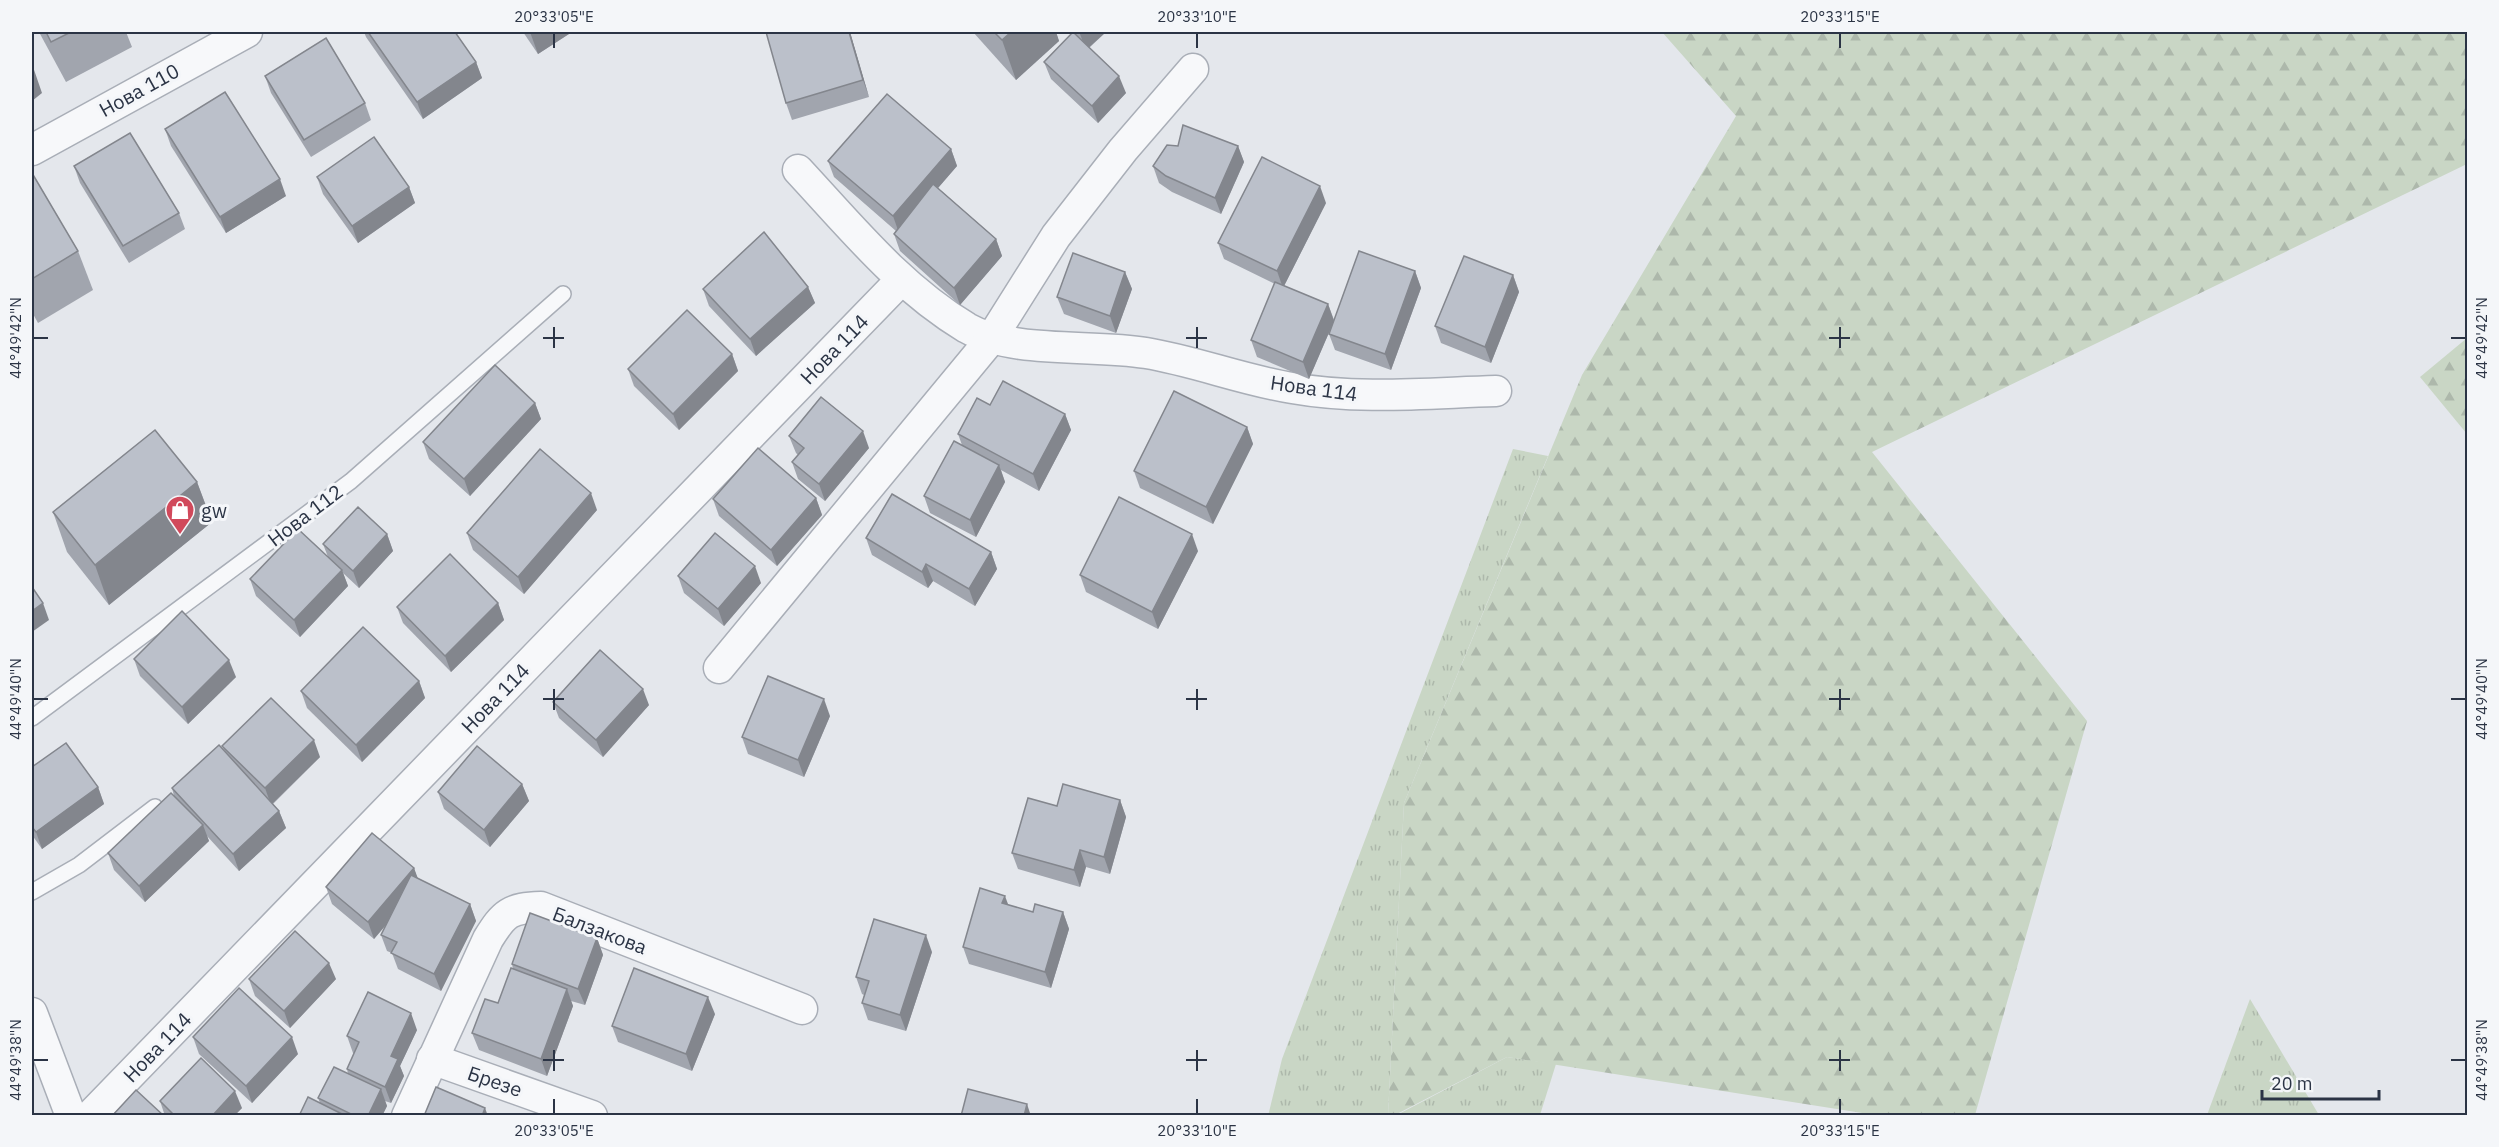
<svg xmlns="http://www.w3.org/2000/svg" width="2499" height="1147" viewBox="0 0 2499 1147" font-family="'IBM Plex Sans',sans-serif">
  <defs>
    <pattern id="grass-tufts" width="24" height="20" patternUnits="userSpaceOnUse" patternTransform="scale(1.5)"><rect width="24" height="20" fill="#c9d6c5"/><path d="M3 7l-1-3M5 7V3M7 7l1-3M15 17l-1-3M17 17v-4M19 17l1-3" fill="none" stroke="#adb8ab"/></pattern>
    <pattern id="forest-firs" width="22" height="20" patternUnits="userSpaceOnUse" patternTransform="scale(1.5)"><rect width="22" height="20" fill="#c9d6c5"/><path d="M5 1l3.5 6h-7zM16 11l3.5 6h-7z" fill="#adb8ab"/></pattern>
  </defs>
  <rect width="100%" height="100%" fill="#e4e7ec"/>
  <!-- grass -->
  <g fill="url(#grass-tufts)">
    <path d="M1513,449L1548,456L1404,803L1388,1115L1268,1116L1282,1059Z"/>
    <path d="M2250,999L2319,1115H2207Z"/>
    <path d="M1507,1057L1556,1064L1540,1115L1395,1116Z"/>
  </g>
  <!-- forest -->
  <g fill="url(#forest-firs)">
    <path d="M1662,32H2467V164L1872,452L2087,721L1975,1115H1875L1507,1057L1395,1115H1388L1404,803L1582,375L1736,116Z"/>
    <path d="M2467,338V434L2420,377Z"/>
  </g>
  <g fill="none" stroke-linecap="round" stroke-linejoin="round">
    <!-- service casing -->
    <g stroke="#a9aeb7" stroke-width="18">
      <g id="service">
        <path d="M32,718L351,481L563,294"/>
        <path d="M32,892L79,865L155,807"/>
      </g>
    </g>
    <!-- minor casing -->
    <g stroke="#a9aeb7" stroke-width="33">
      <g id="minor">
        <path d="M32,150L247,32"/>
        <path d="M798,170C851,227 900,288 967,328C1013,354 1092,344 1146,353C1195,361 1242,380 1292,388C1359,400 1428,393 1496,391"/>
        <path d="M719,668L991,339L1056,236L1123,150L1193,69"/>
        <path d="M32,1013L71,1116"/>
        <path d="M432,1059L592,1116"/>
        <path d="M90,1116L901,280"/>
        <path d="M407,1116L488,939C504,913 510,908 541,907L802,1009"/>
      </g>
    </g>
    <!-- service -->
    <use href="#service" stroke="#f7f8fa" stroke-width="15"/>
    <!-- minor -->
    <use href="#minor" stroke="#f7f8fa" stroke-width="30"/>
  </g>
  <!-- wall -->
  <g fill="#a1a5ae">
    <path d="M39,32H126L132,47L66,82Z"/>
    <path d="M364,32H455L476,62L482,78L423,119L366,37Z"/>
    <path d="M523,32H572L538,54Z"/>
    <path d="M850,32L869,97L792,120L786,103Z"/>
    <path d="M973,32H1056L1059,41L1016,80Z"/>
    <path d="M1068,32H1106L1089,48L1126,93L1098,123L1051,79L1044,62L1071,34Z"/>
    <path d="M265,76L365,103L371,120L311,157L271,93Z"/>
    <path d="M165,129L286,196L226,233L171,146Z"/>
    <path d="M1178,146H1238L1244,162L1221,214L1172,192L1159,183L1153,166Z"/>
    <path d="M951,149L957,166L938,188L996,239L1002,256L960,305L900,251L894,234L896,231L834,177L828,161Z"/>
    <path d="M74,166L179,213L185,229L129,263L80,183Z"/>
    <path d="M32,173L78,251L93,290L38,323L32,312Z"/>
    <path d="M317,177L409,187L415,203L358,243L323,194Z"/>
    <path d="M1326,203L1284,286L1328,304L1334,320L1415,271L1421,288L1391,370L1335,350L1329,334L1330,330L1309,379L1257,357L1251,340L1275,284L1224,259L1218,243Z"/>
    <path d="M1125,272L1132,289L1116,333L1064,314L1057,297Z"/>
    <path d="M1513,275L1519,292L1491,363L1441,343L1435,326Z"/>
    <path d="M808,287L815,303L756,356L709,306L703,289Z"/>
    <path d="M732,354L738,371L679,430L634,386L628,369Z"/>
    <path d="M535,403L541,419L470,496L429,459L423,442Z"/>
    <path d="M990,405L1065,414L1071,430L1039,491L1001,470L1005,482L976,537L930,513L924,496L962,445L958,434Z"/>
    <path d="M1247,427L1253,444L1213,524L1140,488L1134,471Z"/>
    <path d="M789,436L869,448L825,501L798,479L792,462L798,455L796,453Z"/>
    <path d="M197,482L212,522L109,605L67,552L53,512Z"/>
    <path d="M816,498L822,515L777,566L719,516L713,499Z"/>
    <path d="M597,510L524,594L473,550L467,533Z"/>
    <path d="M387,534L393,551L359,588L343,573L348,586L300,637L256,596L250,579L328,557L323,544Z"/>
    <path d="M866,538L991,552L997,569L975,606L933,581L928,588L872,555Z"/>
    <path d="M1198,551L1158,629L1086,592L1080,575Z"/>
    <path d="M678,576L761,583L724,626L684,593Z"/>
    <path d="M498,603L504,620L451,672L403,623L397,607Z"/>
    <path d="M134,659L236,677L188,724L140,676Z"/>
    <path d="M419,681L425,698L362,762L307,708L301,691Z"/>
    <path d="M553,702L649,705L603,757L559,718Z"/>
    <path d="M830,716L804,777L748,754L742,737Z"/>
    <path d="M222,746L320,757L273,804L279,811L286,828L239,871L207,836L209,841L145,902L114,870L108,853L174,796L172,788L225,751Z"/>
    <path d="M32,767L98,787L104,804L42,849L32,835Z"/>
    <path d="M522,784L529,801L490,847L444,809L438,792Z"/>
    <path d="M1120,800L1126,817L1110,874L1086,867L1080,887L1018,869L1012,853L1057,806Z"/>
    <path d="M414,868L417,878L470,904L476,921L441,991L398,969L392,953L387,951L381,935L387,924L374,939L332,904L326,887Z"/>
    <path d="M1008,905L1033,912H1063L1069,929L1051,988L969,964L963,947Z"/>
    <path d="M597,938L603,955L585,1005L571,1001L573,1006L547,1076L479,1050L472,1033L498,1003L513,969L512,964Z"/>
    <path d="M932,952L906,1031L868,1020L862,1003L864,995L862,994L856,977Z"/>
    <path d="M249,979H336L290,1028L255,996Z"/>
    <path d="M715,1014L692,1071L618,1042L612,1026Z"/>
    <path d="M417,1030L400,1066L404,1076L391,1103L385,1101L387,1106L382,1116H299L320,1103L318,1098L348,1074L347,1069L354,1053H353L347,1036Z"/>
    <path d="M193,1037L298,1054L252,1103L199,1054Z"/>
    <path d="M160,1101L242,1108L234,1116H165Z"/>
  </g>
  <!-- shaded-wall -->
  <g fill="#83868d">
    <path d="M530,32H572L538,54Z"/>
    <path d="M849,32H850L869,97L863,80Z"/>
    <path d="M1011,32H1056L1059,41L1016,80L1002,40Z"/>
    <path d="M1082,32H1106L1086,50L1080,34Z"/>
    <path d="M476,62L482,78L423,119L417,102Z"/>
    <path d="M32,64L42,93L32,101Z"/>
    <path d="M1119,76L1126,93L1098,123L1092,106Z"/>
    <path d="M1238,146L1244,162L1221,214L1215,198Z"/>
    <path d="M951,149L957,166L899,233L893,216Z"/>
    <path d="M280,179L286,196L226,233L220,217Z"/>
    <path d="M1320,186L1326,203L1283,288L1277,271Z"/>
    <path d="M409,187L415,203L358,243L352,226Z"/>
    <path d="M996,239L1002,256L960,305L954,288Z"/>
    <path d="M1415,271L1421,288L1391,370L1385,354Z"/>
    <path d="M1125,272L1132,289L1116,333L1110,316Z"/>
    <path d="M1513,275L1519,292L1491,363L1485,347Z"/>
    <path d="M808,287L815,303L756,356L750,339Z"/>
    <path d="M1328,304L1334,321L1309,379L1303,362Z"/>
    <path d="M732,354L738,371L679,430L673,414Z"/>
    <path d="M535,403L541,419L470,496L464,479Z"/>
    <path d="M1065,414L1071,430L1039,491L1033,474Z"/>
    <path d="M1247,427L1253,444L1213,524L1206,507Z"/>
    <path d="M863,431L869,448L825,501L819,484Z"/>
    <path d="M999,465L1005,482L976,537L970,520Z"/>
    <path d="M197,482L212,522L109,605L95,565Z"/>
    <path d="M591,493L597,510L524,594L518,577Z"/>
    <path d="M816,498L822,515L777,566L771,550Z"/>
    <path d="M387,534L393,551L359,588L353,571Z"/>
    <path d="M1192,534L1198,551L1158,629L1152,612Z"/>
    <path d="M991,552L997,569L975,606L969,589Z"/>
    <path d="M926,564L933,581L928,588L922,572Z"/>
    <path d="M755,566L761,583L724,626L718,609Z"/>
    <path d="M342,570L348,586L300,637L294,620Z"/>
    <path d="M43,603L49,620L32,632V611Z"/>
    <path d="M498,603L504,620L451,672L445,656Z"/>
    <path d="M229,660L236,677L188,724L182,707Z"/>
    <path d="M419,681L425,698L362,762L356,745Z"/>
    <path d="M643,689L649,705L603,757L596,740Z"/>
    <path d="M824,699L830,716L804,777L798,760Z"/>
    <path d="M314,740L320,757L271,805L265,788Z"/>
    <path d="M522,784L529,801L490,847L484,830Z"/>
    <path d="M98,787L104,804L42,849L36,832Z"/>
    <path d="M1120,800L1126,817L1110,874L1104,857Z"/>
    <path d="M279,811L286,828L239,871L233,854Z"/>
    <path d="M203,825L209,841L145,902L139,886Z"/>
    <path d="M1080,850L1086,867L1080,887L1074,870Z"/>
    <path d="M414,868L420,884L374,939L368,922Z"/>
    <path d="M1005,896L1011,912L1002,903Z"/>
    <path d="M470,904L476,921L441,991L434,974Z"/>
    <path d="M1063,912L1069,929L1051,988L1045,972Z"/>
    <path d="M926,935L932,952L906,1031L900,1015Z"/>
    <path d="M597,938L603,955L585,1005L578,989Z"/>
    <path d="M329,963L336,979L290,1028L284,1011Z"/>
    <path d="M567,989L573,1006L547,1076L541,1059Z"/>
    <path d="M708,997L715,1014L692,1071L686,1054Z"/>
    <path d="M411,1013L417,1030L400,1066L404,1076L391,1103L385,1087L391,1056Z"/>
    <path d="M292,1037L298,1054L252,1103L246,1086Z"/>
    <path d="M381,1089L387,1106L382,1116H368Z"/>
    <path d="M235,1091L242,1108L234,1116H212Z"/>
    <path d="M1027,1104L1031,1116H1024Z"/>
    <path d="M485,1108L488,1116H482Z"/>
  </g>
  <!-- building -->
  <g fill="#bbc0ca" stroke="#83868d" stroke-width="1.5">
    <path d="M46,32H71L51,42Z"/>
    <path d="M368,32H455L476,62L417,102Z"/>
    <path d="M766,32H849L863,80L786,103Z"/>
    <path d="M994,32H1011L1002,40Z"/>
    <path d="M1073,32L1119,76L1092,106L1044,62Z"/>
    <path d="M326,38L365,103L304,140L265,76Z"/>
    <path d="M225,92L280,179L220,217L165,129Z"/>
    <path d="M887,94L951,149L893,216L828,161Z"/>
    <path d="M1183,125L1238,146L1215,198L1166,176L1153,166L1167,145L1178,146Z"/>
    <path d="M130,133L179,213L123,246L74,166Z"/>
    <path d="M374,137L409,187L352,226L317,177Z"/>
    <path d="M1262,157L1320,186L1277,271L1218,243Z"/>
    <path d="M32,173L78,251L32,279Z"/>
    <path d="M933,184L996,239L954,288L894,234Z"/>
    <path d="M764,232L808,287L750,339L703,289Z"/>
    <path d="M1359,251L1415,271L1385,354L1329,334Z"/>
    <path d="M1073,253L1125,272L1110,316L1057,297Z"/>
    <path d="M1464,256L1513,275L1485,347L1435,326Z"/>
    <path d="M1275,282L1328,304L1303,362L1251,340Z"/>
    <path d="M687,310L732,354L673,414L628,369Z"/>
    <path d="M495,365L535,403L464,479L423,442Z"/>
    <path d="M1003,381L1065,414L1033,474L958,434L977,398L990,405Z"/>
    <path d="M1174,391L1247,427L1206,507L1134,471Z"/>
    <path d="M821,397L863,431L819,484L792,462L804,448L789,436Z"/>
    <path d="M155,430L197,482L95,565L53,512Z"/>
    <path d="M954,441L999,465L970,520L924,496Z"/>
    <path d="M758,448L816,498L771,550L713,499Z"/>
    <path d="M540,449L591,493L518,577L467,533Z"/>
    <path d="M892,494L991,552L969,589L926,564L922,572L866,538Z"/>
    <path d="M1119,497L1192,534L1152,612L1080,575Z"/>
    <path d="M358,507L387,534L353,571L323,544Z"/>
    <path d="M298,529L342,570L294,620L250,579Z"/>
    <path d="M715,533L755,566L718,609L678,576Z"/>
    <path d="M450,554L498,603L445,656L397,607Z"/>
    <path d="M32,587L43,603L32,611Z"/>
    <path d="M182,611L229,660L182,707L134,659Z"/>
    <path d="M363,627L419,681L356,745L301,691Z"/>
    <path d="M600,650L643,689L596,740L553,702Z"/>
    <path d="M768,676L824,699L798,760L742,737Z"/>
    <path d="M271,698L314,740L265,788L222,746Z"/>
    <path d="M66,743L98,787L36,832L32,827V767Z"/>
    <path d="M219,745L279,811L233,854L172,788Z"/>
    <path d="M477,746L522,784L484,830L438,792Z"/>
    <path d="M1063,784L1120,800L1104,857L1080,850L1074,870L1012,853L1028,798L1057,806Z"/>
    <path d="M171,793L203,825L139,886L108,853Z"/>
    <path d="M372,833L414,868L368,922L326,887Z"/>
    <path d="M411,875L470,904L434,974L391,953L397,942L381,935Z"/>
    <path d="M980,888L1005,896L1002,903L1033,912L1035,904L1063,912L1045,972L963,947Z"/>
    <path d="M530,913L597,938L578,989L512,964Z"/>
    <path d="M874,919L926,935L900,1015L862,1003L869,981L856,977Z"/>
    <path d="M295,931L329,963L284,1011L249,979Z"/>
    <path d="M511,968L567,989L541,1059L472,1033L485,999L498,1003Z"/>
    <path d="M634,968L708,997L686,1054L612,1026Z"/>
    <path d="M239,988L292,1037L246,1086L193,1037Z"/>
    <path d="M368,992L411,1013L391,1056L398,1059L385,1087L347,1069L359,1042L347,1036Z"/>
    <path d="M201,1058L235,1091L212,1116H175L160,1101Z"/>
    <path d="M334,1067L381,1089L368,1116H355L318,1098Z"/>
    <path d="M436,1087L485,1108L482,1116H424Z"/>
    <path d="M968,1089L1027,1104L1024,1116H961Z"/>
    <path d="M136,1090L164,1116H112Z"/>
    <path d="M308,1097L346,1116H299Z"/>
  </g>
  <!-- ticks -->
  <path fill="none" stroke="#2b3445" stroke-width="2" d="M554,33V48M1197,33V48M1840,33V48M554,327V348M1197,327V348M1840,327V348M33,338H48M543,338H564M1186,338H1207M1829,338H1850M2451,338H2466M554,689V710M1197,689V710M1840,689V710M33,699H48M543,699H564M1186,699H1207M1829,699H1850M2451,699H2466M554,1050V1071M1197,1050V1071M1840,1050V1071M33,1060H48M543,1060H564M1186,1060H1207M1829,1060H1850M2451,1060H2466M554,1099V1114M1197,1099V1114M1840,1099V1114"/>
  <!-- icons -->
  <defs>
    <g id="shop-pin" transform="scale(1.5)"><path d="M0 17L-7.5 6A9.5 9.5 0 1 1 7.5 6Z" fill="#d1495b" stroke="#f4f6f9"/><path d="M-5-2.5h2.3a2.7 3.5 0 0 1 5.4 0H5L5.5 6h-11ZM-1.5-2.5h3a1.5 2.3 0 0 0-3 0Z" fill="#fff"/></g>
  </defs>
  <g fill-rule="evenodd">
    <use href="#shop-pin" x="180" y="510"/>
  </g>
  <g text-anchor="middle" dominant-baseline="central" stroke-width="6" stroke-linejoin="round" paint-order="stroke">
    <!-- street labels -->
    <g font-size="20" fill="#2b3445" stroke="#f4f6f9">
      <text transform="translate(139 90) rotate(-29)">Нова 110</text>
      <text transform="translate(834 349) rotate(-46)">Нова 114</text>
      <text transform="translate(1314 388) rotate(8)">Нова 114</text>
      <text transform="translate(305 515) rotate(-37)">Нова 112</text>
      <text transform="translate(495 698) rotate(-46)">Нова 114</text>
      <text transform="translate(600 930) rotate(21)">Балзакова</text>
      <text transform="translate(157 1047) rotate(-46)">Нова 114</text>
      <text transform="translate(495 1081) rotate(19)">Брезе</text>
    </g>
    <!-- poi labels -->
    <g font-size="20" fill="#2b3445" stroke="#f4f6f9" text-anchor="start">
      <text x="201" y="510">gw</text>
    </g>
  </g>
  <!-- border -->
  <rect width="2499" height="1147" fill="none" stroke="#f4f6f9" stroke-width="66"/>
  <!-- scale -->
  <path d="M2262 1090v9h117v-9" fill="none" stroke="#2b3445" stroke-width="3"/>
  <text x="2271" y="1090" font-size="18" fill="#2b3445" stroke="#f4f6f9" stroke-width="4.5" paint-order="stroke">20 m</text>
  <rect x="33" y="33" width="2433" height="1081" fill="none" stroke="#2b3445" stroke-width="2"/>
  <g font-size="15" text-anchor="middle" fill="#2b3445">
    <text x="554" y="22">20°33'05"E</text>
    <text x="1197" y="22">20°33'10"E</text>
    <text x="1840" y="22">20°33'15"E</text>
    <text transform="translate(16 338) rotate(-90)" y="5">44°49'42"N</text>
    <text transform="translate(2482 338) rotate(-90)" y="5">44°49'42"N</text>
    <text transform="translate(16 699) rotate(-90)" y="5">44°49'40"N</text>
    <text transform="translate(2482 699) rotate(-90)" y="5">44°49'40"N</text>
    <text transform="translate(16 1060) rotate(-90)" y="5">44°49'38"N</text>
    <text transform="translate(2482 1060) rotate(-90)" y="5">44°49'38"N</text>
    <text x="554" y="1136">20°33'05"E</text>
    <text x="1197" y="1136">20°33'10"E</text>
    <text x="1840" y="1136">20°33'15"E</text>
  </g>
</svg>
